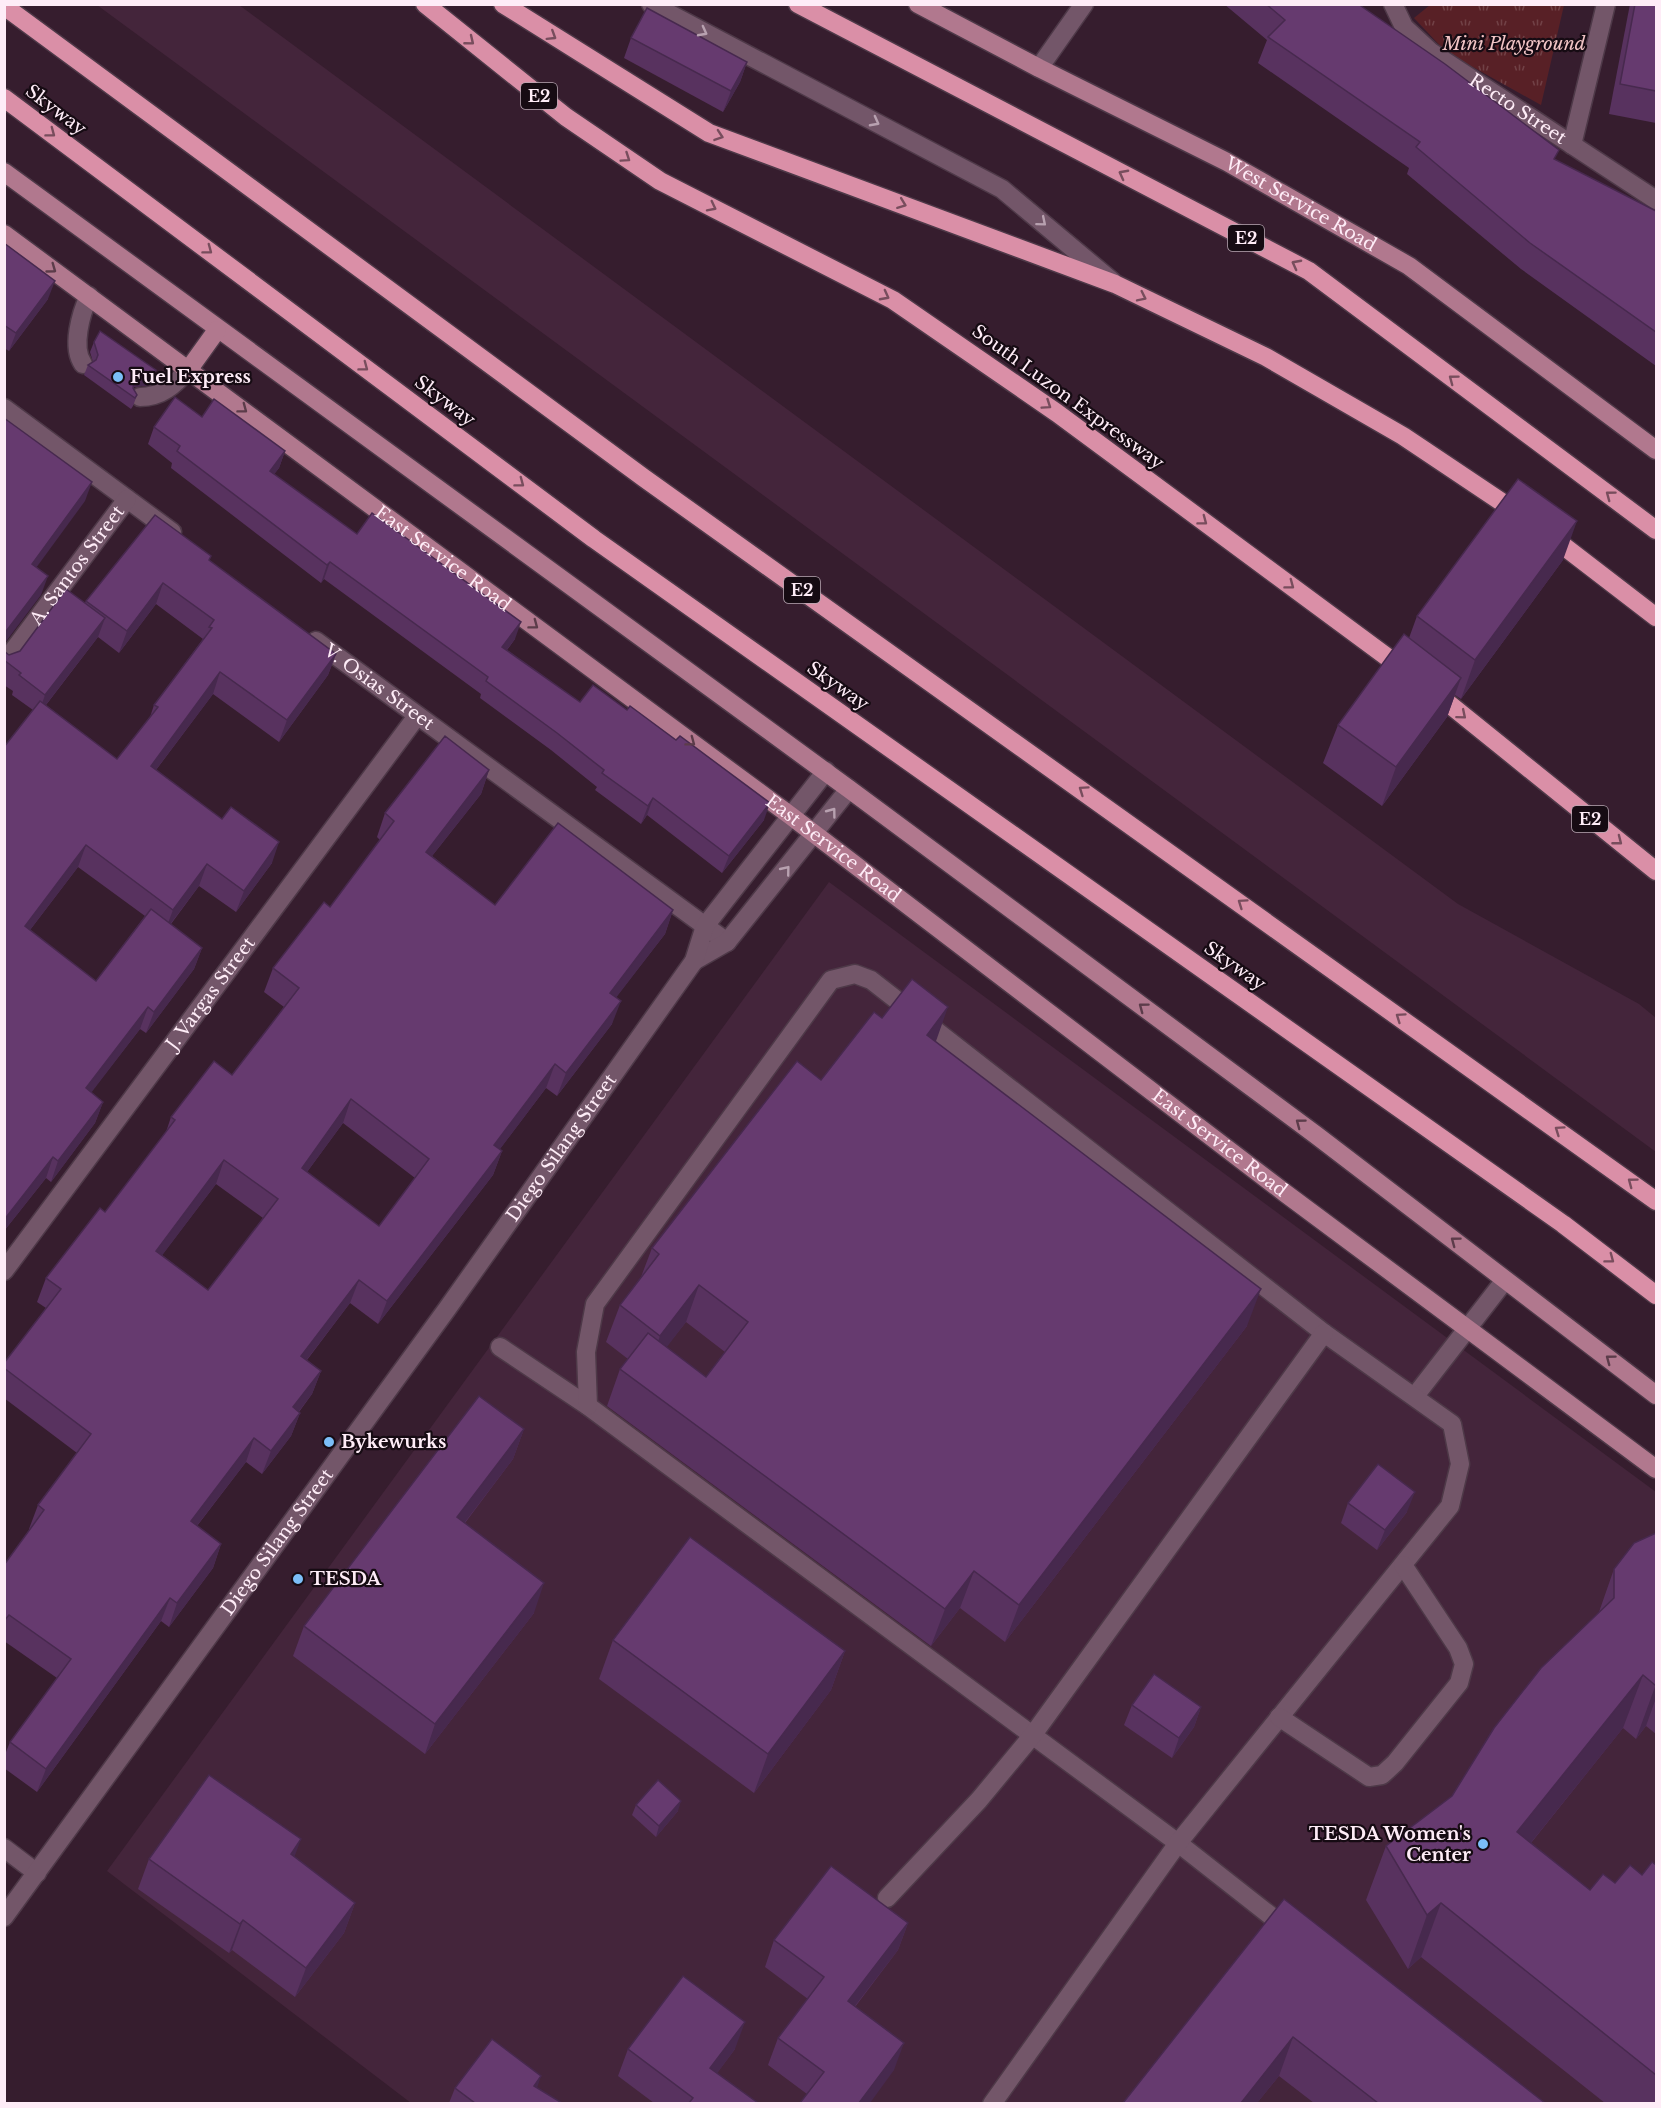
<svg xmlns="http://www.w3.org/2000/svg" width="1661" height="2108" viewBox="0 0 1661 2108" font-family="'Libre Baskerville',serif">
  <defs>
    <pattern id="grass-tufts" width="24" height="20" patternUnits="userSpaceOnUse" patternTransform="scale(1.5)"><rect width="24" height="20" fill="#582026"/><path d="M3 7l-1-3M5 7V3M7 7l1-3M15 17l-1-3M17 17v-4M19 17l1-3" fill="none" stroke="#714146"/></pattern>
  </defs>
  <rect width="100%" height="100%" fill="#361d2e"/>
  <!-- built -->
  <g fill="#44253b">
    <path d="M97,5H239L1458,904L1639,1004L1656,1018V1152Z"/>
    <path d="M829,882L1656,1492V2103H411L107,1871Z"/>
  </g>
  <!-- grass -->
  <path fill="url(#grass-tufts)" d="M1430,5H1564L1541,105L1446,52L1414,18Z"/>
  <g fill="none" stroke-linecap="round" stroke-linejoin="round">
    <!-- minor casing -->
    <g stroke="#4e3948" stroke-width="21">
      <g id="minor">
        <path d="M651,4L1002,189L1113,282"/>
        <path id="s1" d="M1393,4L1404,27L1431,52L1656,200"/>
        <path d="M1039,68L1084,4"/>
        <path d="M1572,145L1606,4"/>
        <path d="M83,364C71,347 81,313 89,296"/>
        <path d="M140,397C162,397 174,385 189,369"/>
        <path d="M4,408L172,532"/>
        <path id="s2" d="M316,641L727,942"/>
        <path id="s3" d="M4,663L127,499"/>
        <path d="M694,961L727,942L849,789"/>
        <path id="s4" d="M4,1271L417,716"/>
        <path d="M500,1347L588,1406L1178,1843L1290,1931"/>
        <path d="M1415,1396L1505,1280"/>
        <path d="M588,1406L586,1352L595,1304L831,980L855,974L871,980L1324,1333L1452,1424L1460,1464L1450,1506L1178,1843L992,2104"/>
        <path d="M1279,1717L1369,1777L1382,1775L1395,1763L1459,1683L1464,1664L1458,1648L1403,1565"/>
        <path d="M4,1848L37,1873"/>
        <path d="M887,1898L979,1800L1032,1736L1324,1333"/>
        <path id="s5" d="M4,1917L447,1309L694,961L705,926L826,771"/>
      </g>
    </g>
    <!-- major casing -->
    <g stroke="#4e3948" stroke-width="21">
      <g id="major">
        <path id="s6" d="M918,4L1039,68L1227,162L1409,266L1656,450"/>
        <path d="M4,172L849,789L1316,1135L1656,1395"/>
        <path id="s7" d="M4,234L791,816L1285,1193L1656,1469"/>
        <path d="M189,369L217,330"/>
      </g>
    </g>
    <!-- highway casing -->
    <g stroke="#4e3948" stroke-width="21">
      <g id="highway">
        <path d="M425,4L566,117L660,181L893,300L1057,413L1406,671"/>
        <path d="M503,4L709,133L1115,284L1266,357L1403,436L1521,515"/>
        <path d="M798,4L1309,271L1656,530"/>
        <path d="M4,6L644,478L1656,1201"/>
        <path d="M4,98L594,539L1563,1224L1656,1295"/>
        <path d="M1548,534L1656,617"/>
        <path d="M1433,691L1656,871"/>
      </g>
    </g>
    <!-- minor -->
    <use href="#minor" stroke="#735669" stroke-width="18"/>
    <!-- major -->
    <use href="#major" stroke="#b1788e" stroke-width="18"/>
    <!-- highway -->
    <use href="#highway" stroke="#da8fa7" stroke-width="18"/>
  </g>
  <!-- wall -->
  <g fill="#58325f" fill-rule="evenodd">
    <path d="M1224,4H1358L1556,160L1656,211V366L1521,269L1407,174L1409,168L1258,63L1267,40Z"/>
    <path d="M1630,4H1656V123L1609,114Z"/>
    <path d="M631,38L747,62L740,82L723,112L624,58Z"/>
    <path d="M4,243L48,299L9,351L4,348Z"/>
    <path d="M94,342L152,380L149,385L134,387L133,389L137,395L133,406L131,409L84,375L88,365L93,362L90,352Z"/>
    <path d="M202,417L285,451L279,468L274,474L357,534L515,639L507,650L580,702L764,820L722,873L647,815L641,824L595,790L597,787L551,750L480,698L481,694L324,579L321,583L171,468L172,463L148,444L154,427Z"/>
    <path d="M1563,560L1461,699L1455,695L1447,717L1382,806L1323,763L1338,725L1409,638L1417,616Z"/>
    <path d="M210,561L336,654L328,675L279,742L213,694L156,770L272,863L236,912L199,886L171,924L202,948L194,969L146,1033L140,1029L91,1092L103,1102L95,1123L51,1182L46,1178L4,1231V747L33,710L12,695L13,691L4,685V651L9,655L20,651L85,603L86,601ZM156,604L203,639L154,705L150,717L117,759L46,705L98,637L119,653ZM78,867L145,916L96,981L30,930Z"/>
    <path d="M489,770L481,794L432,856L495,905L673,910L665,934L616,997L612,1024L557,1096L546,1088L499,1150L502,1151L493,1175L378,1324L350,1303L307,1360L321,1371L312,1394L299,1412L300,1413L291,1436L262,1474L246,1462L197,1526L221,1544L213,1568L169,1627L161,1621L37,1792L4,1768V1757L10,1742L57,1678L4,1641V1565L30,1530L29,1529L38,1505L77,1453L4,1398V1363L46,1308L37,1302L46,1278L105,1212L166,1132L171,1117L232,1075L284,1007L264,992L273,968L330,907L380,840L377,837L385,813ZM343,1123L415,1178L379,1226L307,1172ZM216,1184L263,1218L208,1290L162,1255Z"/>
    <path d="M882,1018L936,1042L1247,1326L1005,1642L960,1608L931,1646L607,1406L620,1369L628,1359L606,1342L620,1305L641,1277L652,1248L821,1080ZM686,1322L725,1352L706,1377L666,1347Z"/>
    <path d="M524,1429L513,1459L465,1523L534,1613L425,1754L293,1656L304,1626Z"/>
    <path d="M1348,1503L1407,1512L1377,1550L1341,1523Z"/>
    <path d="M1656,1533V1734L1646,1726L1636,1739L1623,1728L1531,1843L1590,1890L1615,1883L1642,1875L1656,1865V2103H1605L1421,1957L1408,1969L1366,1900L1386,1846L1452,1796L1599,1612L1614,1569Z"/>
    <path d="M613,1640L845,1651L831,1690L754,1793L599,1679Z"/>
    <path d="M1132,1705L1201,1707L1194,1727L1172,1758L1124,1725Z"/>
    <path d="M636,1805L678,1811L656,1837L632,1815Z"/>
    <path d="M294,1856L355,1903L344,1933L295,1997L232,1950L229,1953L138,1889L149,1859Z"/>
    <path d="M1284,1899L1545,2103H1314L1279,2076L1257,2103H1123Z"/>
    <path d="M908,1923L898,1950L855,2007L894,2070L807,2094L768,2065L778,2038L808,1999L765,1967L774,1940Z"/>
    <path d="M628,2049H735L717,2073L758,2103H654L618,2076Z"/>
    <path d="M455,2088H537L562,2103H449Z"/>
  </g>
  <!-- shaded-wall -->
  <g fill="#47294e">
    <path d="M747,62L740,82L723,112L731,91Z"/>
    <path d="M55,281L48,299L9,351L16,333Z"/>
    <path d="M156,370L152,380L149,385L134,387L130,392L134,381L138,377Z"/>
    <path d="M285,451L279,468L264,488L270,471Z"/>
    <path d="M92,482L85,501L25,583L32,564Z"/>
    <path d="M1577,521L1563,560L1461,699L1475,660Z"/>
    <path d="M330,562L324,579L321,583L327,565Z"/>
    <path d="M48,576L41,595L4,644V634Z"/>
    <path d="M163,583L156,604L119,653L127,631Z"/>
    <path d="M105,618L98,637L38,715L45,695Z"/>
    <path d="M521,622L515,639L496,664L502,647Z"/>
    <path d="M336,654L328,675L279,742L287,720Z"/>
    <path d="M220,672L213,694L143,787L151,766Z"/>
    <path d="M1461,678L1447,717L1382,806L1396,767Z"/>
    <path d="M489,770L481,794L417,875L426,852Z"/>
    <path d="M653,798L647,815L641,824L648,806Z"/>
    <path d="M770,803L764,820L722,873L729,856Z"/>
    <path d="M279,842L272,863L236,912L244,891Z"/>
    <path d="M86,845L78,867L17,947L25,926Z"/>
    <path d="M207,864L199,886L165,931L173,910Z"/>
    <path d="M673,910L665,934L602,1016L610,993Z"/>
    <path d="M202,948L194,969L146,1033L154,1012Z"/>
    <path d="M621,1001L612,1024L557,1096L566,1073Z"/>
    <path d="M148,1007L140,1029L78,1110L86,1088Z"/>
    <path d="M948,1007L935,1044L927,1035Z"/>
    <path d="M555,1064L546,1088L485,1169L494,1145Z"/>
    <path d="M351,1099L343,1123L293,1191L302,1168Z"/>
    <path d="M103,1102L95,1123L51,1182L58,1161Z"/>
    <path d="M502,1151L493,1175L378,1324L387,1301Z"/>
    <path d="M53,1157L46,1178L4,1231V1220Z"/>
    <path d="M224,1160L216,1184L148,1274L156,1251Z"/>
    <path d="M359,1280L350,1303L292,1379L301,1356Z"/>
    <path d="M699,1285L686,1322L647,1373L660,1336Z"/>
    <path d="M1261,1289L1247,1326L1005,1642L1019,1605Z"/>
    <path d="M321,1371L312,1394L284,1431L293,1407Z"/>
    <path d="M300,1413L291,1436L262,1474L271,1451Z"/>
    <path d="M524,1429L513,1459L446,1547L457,1517Z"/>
    <path d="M254,1438L246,1462L182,1545L191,1521Z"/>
    <path d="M1415,1492L1407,1512L1377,1550L1385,1530Z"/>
    <path d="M221,1544L213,1568L169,1627L177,1603Z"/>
    <path d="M974,1571L960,1608L931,1646L945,1609Z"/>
    <path d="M544,1583L534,1613L425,1754L435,1724Z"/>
    <path d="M170,1598L161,1621L37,1792L46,1769Z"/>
    <path d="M845,1651L831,1690L754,1793L768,1754Z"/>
    <path d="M1643,1675L1623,1728L1497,1885L1517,1832Z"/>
    <path d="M1656,1684V1698L1646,1726L1636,1739Z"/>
    <path d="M1201,1707L1194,1727L1172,1758L1179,1738Z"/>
    <path d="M681,1801L678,1811L656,1837L659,1826Z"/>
    <path d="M301,1839L290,1869L291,1854Z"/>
    <path d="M355,1903L344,1933L295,1997L306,1968Z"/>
    <path d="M1441,1903L1421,1957L1408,1969L1427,1915Z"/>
    <path d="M243,1920L232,1950L229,1953L240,1924Z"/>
    <path d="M908,1923L898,1950L838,2028L848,2001Z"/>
    <path d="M745,2022L735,2049L701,2095L710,2068Z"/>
    <path d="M1293,2037L1279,2076L1257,2103H1241Z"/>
    <path d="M904,2043L894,2070L870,2103H859Z"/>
    <path d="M541,2076L534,2097V2086Z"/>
  </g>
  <!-- building -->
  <g fill="#663a6f" stroke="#47294e" stroke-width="1.5" fill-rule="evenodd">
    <path d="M1266,4H1358L1445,64L1559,150L1554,159L1656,211V332L1530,243L1416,147L1420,142L1268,37L1285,20Z"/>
    <path d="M1635,4H1656V91L1620,84Z"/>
    <path d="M647,8L747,62L731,91L631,38Z"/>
    <path d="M4,243L55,281L16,333L4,325Z"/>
    <path d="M100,331L156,370L152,374L138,377L134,381L133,388L137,395L135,398L88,365L96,360L98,355L94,342Z"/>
    <path d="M175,397L202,417L214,399L285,451L270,471L357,534L372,513L521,622L502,647L580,702L593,685L627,710L630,706L676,740L680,736L770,803L729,856L653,798L648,806L602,773L604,770L557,733L486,681L488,677L330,562L327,565L177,451L180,446L154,427Z"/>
    <path d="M4,418L92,482L32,564L48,576L4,634Z"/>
    <path d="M1518,479L1577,521L1475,660L1417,616Z"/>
    <path d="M155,515L211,556L209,560L336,654L287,720L220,672L151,766L222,819L231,807L279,842L244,891L207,864L173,910L86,845L25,926L96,981L151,909L202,948L154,1012L148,1007L86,1088L103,1102L58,1161L53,1157L4,1220V747L40,701L117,759L158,707L154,705L212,628L209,627L214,620L163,583L127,631L86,601Z"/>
    <path d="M66,589L105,618L45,695L19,675L21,673L4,660V651L9,655L20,651Z"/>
    <path d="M1404,634L1461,678L1396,767L1338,725Z"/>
    <path d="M445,736L489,770L426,852L495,905L558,823L673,910L610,993L621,1001L566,1073L555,1064L494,1145L502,1151L387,1301L359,1280L301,1356L321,1371L293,1407L300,1413L271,1451L254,1438L191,1521L221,1544L177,1603L170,1598L46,1769L10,1742L71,1659L9,1615L4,1621V1565L44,1510L38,1505L91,1434L4,1368V1363L61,1289L46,1278L100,1208L105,1212L175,1120L171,1117L214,1061L232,1075L299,988L273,968L324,902L330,907L394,821L385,813ZM351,1099L429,1159L379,1226L302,1168ZM224,1160L278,1199L208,1290L156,1251Z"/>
    <path d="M912,979L948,1007L927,1035L1261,1289L1019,1605L974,1571L945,1609L620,1369L648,1333L706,1377L748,1322L699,1285L660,1336L620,1305L659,1254L652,1248L797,1061L821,1080L874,1012L882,1018Z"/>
    <path d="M479,1396L524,1429L457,1517L544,1583L435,1724L304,1626Z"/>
    <path d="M1378,1464L1415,1492L1385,1530L1348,1503Z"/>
    <path d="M1656,1533V1684L1655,1685L1643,1675L1517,1832L1590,1890L1603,1874L1615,1883L1630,1865L1642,1875L1652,1862L1656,1865V2075L1441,1903L1427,1915L1386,1846L1452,1796L1494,1728L1541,1668L1614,1598V1569L1634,1543Z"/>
    <path d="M690,1537L845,1651L768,1754L613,1640Z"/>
    <path d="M1154,1674L1201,1707L1179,1738L1132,1705Z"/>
    <path d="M209,1775L301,1839L291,1854L355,1903L306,1968L243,1920L240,1924L149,1859Z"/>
    <path d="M658,1780L681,1801L659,1826L636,1805Z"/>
    <path d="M831,1866L908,1923L848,2001L904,2043L859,2103H800L824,2072L778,2038L824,1977L774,1940Z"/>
    <path d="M1284,1899L1545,2103H1378L1293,2037L1241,2103H1123Z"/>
    <path d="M683,1976L745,2022L710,2068L758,2103H689L693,2098L628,2049Z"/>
    <path d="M492,2039L541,2076L534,2086L562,2103H475L455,2088Z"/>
  </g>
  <!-- one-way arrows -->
  <defs><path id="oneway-chevron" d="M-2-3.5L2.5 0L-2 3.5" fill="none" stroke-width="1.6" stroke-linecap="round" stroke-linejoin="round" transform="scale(1.5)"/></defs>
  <g stroke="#b8a1b0">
    <use href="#oneway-chevron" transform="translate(703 32) rotate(28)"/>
    <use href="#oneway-chevron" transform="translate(875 122) rotate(28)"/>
    <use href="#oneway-chevron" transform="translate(1042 222) rotate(40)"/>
    <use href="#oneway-chevron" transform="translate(832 812) rotate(-53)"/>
    <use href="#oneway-chevron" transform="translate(786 870) rotate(-51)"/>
  </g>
  <g stroke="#784d5d">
    <use href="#oneway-chevron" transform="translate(552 36) rotate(32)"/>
    <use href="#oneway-chevron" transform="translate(470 41) rotate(39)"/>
    <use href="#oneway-chevron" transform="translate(51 133) rotate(37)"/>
    <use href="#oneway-chevron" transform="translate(719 136) rotate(19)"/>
    <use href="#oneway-chevron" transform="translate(626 158) rotate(34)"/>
    <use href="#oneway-chevron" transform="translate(1123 174) rotate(-152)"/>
    <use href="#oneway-chevron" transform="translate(902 204) rotate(21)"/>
    <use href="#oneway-chevron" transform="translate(712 207) rotate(27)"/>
    <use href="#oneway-chevron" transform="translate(208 250) rotate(37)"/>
    <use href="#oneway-chevron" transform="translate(1296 264) rotate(-152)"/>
    <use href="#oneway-chevron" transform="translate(885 296) rotate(28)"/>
    <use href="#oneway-chevron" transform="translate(1142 297) rotate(26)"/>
    <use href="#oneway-chevron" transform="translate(364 367) rotate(37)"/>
    <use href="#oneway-chevron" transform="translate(1453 379) rotate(-143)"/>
    <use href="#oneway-chevron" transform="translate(1047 405) rotate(34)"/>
    <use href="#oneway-chevron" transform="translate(520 483) rotate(37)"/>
    <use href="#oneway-chevron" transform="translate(1610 495) rotate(-143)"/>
    <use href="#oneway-chevron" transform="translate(1203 521) rotate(37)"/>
    <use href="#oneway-chevron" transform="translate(1290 585) rotate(37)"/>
    <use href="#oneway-chevron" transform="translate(1462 715) rotate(40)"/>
    <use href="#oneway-chevron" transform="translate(1083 790) rotate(-145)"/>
    <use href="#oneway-chevron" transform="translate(1618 841) rotate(38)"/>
    <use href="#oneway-chevron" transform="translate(1242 903) rotate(-145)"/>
    <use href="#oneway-chevron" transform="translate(1400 1017) rotate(-145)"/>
    <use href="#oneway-chevron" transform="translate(1559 1130) rotate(-145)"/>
    <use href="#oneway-chevron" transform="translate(1632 1182) rotate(-143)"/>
    <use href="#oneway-chevron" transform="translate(1610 1259) rotate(37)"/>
  </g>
  <g stroke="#5c3c4a">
    <use href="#oneway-chevron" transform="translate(52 269) rotate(36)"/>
    <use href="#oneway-chevron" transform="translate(243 409) rotate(37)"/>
    <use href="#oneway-chevron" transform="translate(534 625) rotate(37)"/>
    <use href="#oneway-chevron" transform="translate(691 742) rotate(37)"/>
    <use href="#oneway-chevron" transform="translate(1143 1007) rotate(-143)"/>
    <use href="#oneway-chevron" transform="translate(1300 1123) rotate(-143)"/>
    <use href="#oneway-chevron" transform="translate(1455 1241) rotate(-143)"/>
    <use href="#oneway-chevron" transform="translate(1610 1359) rotate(-143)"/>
  </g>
  <!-- markers -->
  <g fill="#7bbef8" stroke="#160b13" stroke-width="2">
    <circle cx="118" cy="377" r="6"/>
    <circle cx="329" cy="1442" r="6"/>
    <circle cx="298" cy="1579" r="6"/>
    <circle cx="1483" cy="1844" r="6"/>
  </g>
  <g text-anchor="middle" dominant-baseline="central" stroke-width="4.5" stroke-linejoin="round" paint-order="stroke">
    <!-- shield labels -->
    <g fill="#160b13" stroke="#b8a8b3" stroke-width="1.5">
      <rect x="521" y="83" width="36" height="26" rx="4.5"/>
      <rect x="1228" y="225" width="36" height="26" rx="4.5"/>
      <rect x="784" y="577" width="36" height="26" rx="4.5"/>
      <rect x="1572" y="806" width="36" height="26" rx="4.5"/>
    </g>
    <g font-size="16" font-weight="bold" fill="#feecf7">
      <text x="539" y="96">E2</text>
      <text x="1246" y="238">E2</text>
      <text x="802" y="590">E2</text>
      <text x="1590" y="819">E2</text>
    </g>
    <!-- park labels -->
    <g font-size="18" font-style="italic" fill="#f2c5c6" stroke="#160b13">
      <text x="1514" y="44">Mini Playground</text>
    </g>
    <!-- street labels -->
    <g font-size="18" fill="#feecf7" stroke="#160b13">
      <text stroke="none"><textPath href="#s1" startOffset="166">Recto Street</textPath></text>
      <text transform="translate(56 110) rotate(37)">Skyway</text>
      <text stroke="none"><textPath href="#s6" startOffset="432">West Service Road</textPath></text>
      <text transform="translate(1068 397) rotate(36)">South Luzon Expressway</text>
      <text transform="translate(445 401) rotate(37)">Skyway</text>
      <text stroke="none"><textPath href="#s7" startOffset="546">East Service Road</textPath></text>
      <text stroke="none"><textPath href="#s3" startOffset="122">A. Santos Street</textPath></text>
      <text transform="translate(838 686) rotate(35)">Skyway</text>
      <text stroke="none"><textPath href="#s2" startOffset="78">V. Osias Street</textPath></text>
      <text stroke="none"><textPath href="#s7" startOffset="1032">East Service Road</textPath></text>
      <text transform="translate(1235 966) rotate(35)">Skyway</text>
      <text stroke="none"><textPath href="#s4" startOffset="346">J. Vargas Street</textPath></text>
      <text stroke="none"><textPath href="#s7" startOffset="1518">East Service Road</textPath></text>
      <text stroke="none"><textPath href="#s5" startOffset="950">Diego Silang Street</textPath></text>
      <text stroke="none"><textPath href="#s5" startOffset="464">Diego Silang Street</textPath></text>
    </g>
    <!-- poi labels -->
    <g font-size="18" font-weight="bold" fill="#feecf7" stroke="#160b13" text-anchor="start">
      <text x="130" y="377">Fuel Express</text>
      <text x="341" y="1442">Bykewurks</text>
      <text x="310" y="1579">TESDA</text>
      <text x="1471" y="1834" text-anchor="end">TESDA Women's<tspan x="1471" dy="21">Center</tspan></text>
    </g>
  </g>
  <!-- border -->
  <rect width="1661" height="2108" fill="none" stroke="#feecf7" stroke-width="12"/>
</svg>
